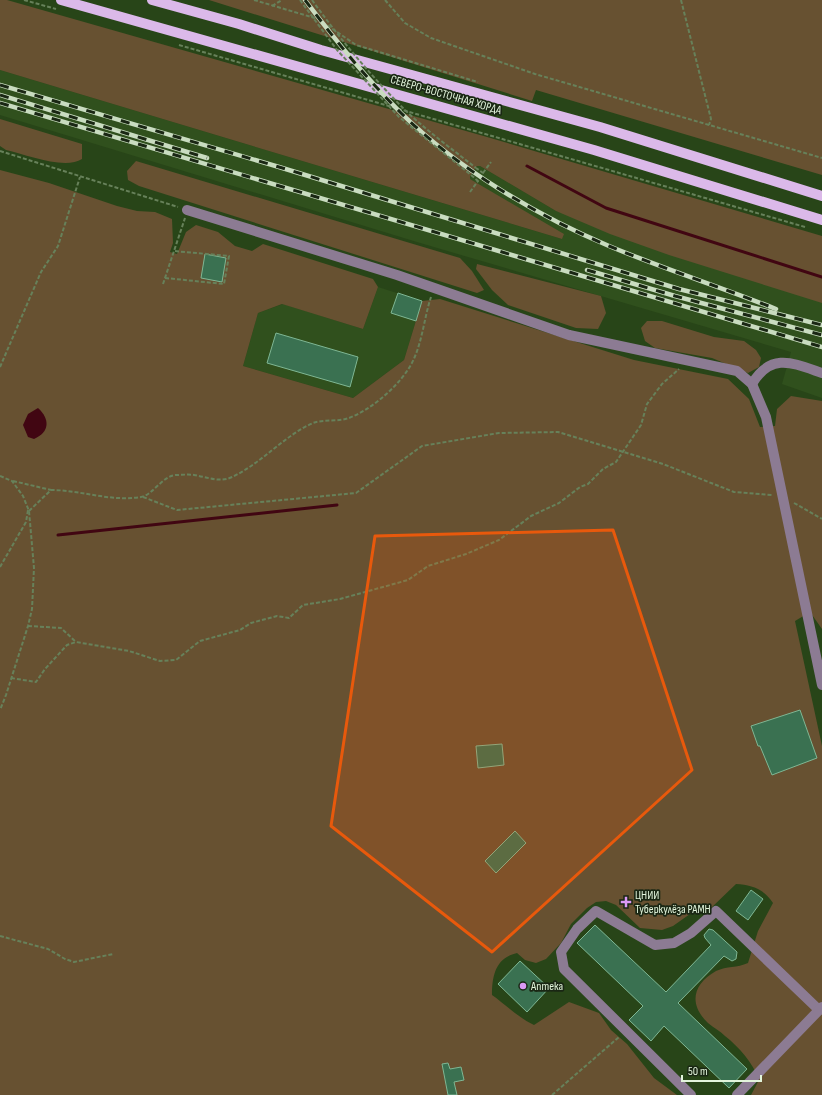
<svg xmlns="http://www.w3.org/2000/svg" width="822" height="1095" viewBox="0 0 822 1095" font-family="'Sofia Sans Condensed',sans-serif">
  <rect width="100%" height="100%" fill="#284518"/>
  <!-- built -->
  <g fill="#30501d">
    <path d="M0,70L562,239L470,179V176L477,166H480L556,211L822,289V398L782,384L791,352L417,242L0,115Z"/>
    <path d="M378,287L422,301L404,360L353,398L243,366L258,313L283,304L363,329Z"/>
  </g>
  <!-- green -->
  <g fill="#675131" fill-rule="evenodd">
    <path d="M0,0H7L487,137L822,236V303L669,255L610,234L556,211L480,166H477L470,176V179L564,234L562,239L0,70Z"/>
    <path d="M209,0H822V175L536,90L532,101Z"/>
    <path d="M0,119L82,144V159C65,170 27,155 6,150L0,146Z"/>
    <path d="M136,161L460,258L472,271L484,290L477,293L139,186L128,180L127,171Z"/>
    <path d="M0,170L49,183L117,206L137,211L155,212L172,219L173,243L170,252L177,254L186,232L196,225L218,232L235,246L252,251L263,244L373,279L378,287L363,329L282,304L258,313L243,366L353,398L404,360L422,301L440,299L634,360L728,379L749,399L760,427L775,426L777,409L791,396L822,401V629L810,612L795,621L822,746V1095H751L759,1080C753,1063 739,1047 725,1036C720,1031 714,1028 708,1023C688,1004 693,984 716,971C727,966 737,968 748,963L758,931L773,903C764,889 752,885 736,884L711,908L690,914L673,926L662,930L640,928L616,905L606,901L596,902L587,908L571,924L561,943L546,959L536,963L525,960L517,953C496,958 492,975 492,995C506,1005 519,1018 534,1025L569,1002L599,1013L611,1030L627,1044L654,1078L677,1095H0ZM515,831L526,843L496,873L485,861Z"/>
    <path d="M477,264L601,296L606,313L598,329L576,328L508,305L492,290L476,269Z"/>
    <path d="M647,321H662L714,337L744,341L756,350L761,358L759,367L748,373L712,358L655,348L645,341L641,328Z"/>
  </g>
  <!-- water -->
  <path fill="#410612" d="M38,408C50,419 50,432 34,439L28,437L23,425L28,414Z"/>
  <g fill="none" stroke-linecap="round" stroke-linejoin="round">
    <!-- stream -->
    <g stroke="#410612" stroke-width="3">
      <path d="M527,166L606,208L822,277"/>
      <path d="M58,535L337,505"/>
    </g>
  </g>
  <!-- building -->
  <g fill="#3a7151" stroke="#7fb794">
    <path d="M205,254L226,258L222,282L201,278Z"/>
    <path d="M398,293L422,301L416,321L391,313Z"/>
    <path d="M276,333L358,357L350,387L267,363Z"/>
    <path d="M800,710L817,758L772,775L760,746H758L751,726Z"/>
    <path d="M502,744L504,765L478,768L476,746Z"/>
    <path d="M515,831L526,843L496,873L485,861Z"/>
    <path d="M751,890L763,899L748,920L736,911Z"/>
    <path d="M595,925L666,992L711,945L705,938L704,935L709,929L713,930L737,952L736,959L732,961L724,956L678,1003L747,1069L729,1088L664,1026L651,1041L629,1020L643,1006L577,943Z"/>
    <path d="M520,961L549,988L527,1012L498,984Z"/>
    <path d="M448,1063L450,1069L461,1067L464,1080L454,1082L457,1095H448L442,1064Z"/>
  </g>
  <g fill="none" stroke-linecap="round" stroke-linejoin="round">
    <!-- path -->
    <g stroke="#67815a" stroke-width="2" stroke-dasharray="4 2" stroke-linecap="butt">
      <path d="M24,0L56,9"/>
      <path d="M254,0L318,19L356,45L478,82"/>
      <path d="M385,0L405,23L431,38L535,74L822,158"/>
      <path d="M681,0L711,119L709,125"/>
      <path d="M272,6L282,0"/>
      <path d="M179,45L805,227"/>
      <path d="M0,151L178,207"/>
      <path d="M483,173L491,162"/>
      <path d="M471,175L478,181L483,173L476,168"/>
      <path d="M470,192L478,181"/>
      <path d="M165,278L224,284L229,256L174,251"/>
      <path d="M163,284L185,218"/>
      <path d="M0,367L41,272L58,246L80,177"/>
      <path d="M0,476L12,481L23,496L29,511L34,568L32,609L28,626L6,695L0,710"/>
      <path d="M13,481L51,490"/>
      <path d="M143,497L177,510L356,493L422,446L499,433L558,432L663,464L734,492L772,495"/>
      <path d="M794,503L822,519"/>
      <path d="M29,511L51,490C81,490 110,502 141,497C153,495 162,476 176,475C182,475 188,474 194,475C207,477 220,483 232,477C262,463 285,435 313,423C324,419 338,422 349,418C370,410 394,390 407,371C422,350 423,321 431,297"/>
      <path d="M0,567L26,522L28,510"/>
      <path d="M28,626L61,628L76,642"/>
      <path d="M11,678L36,682L45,669L67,645L76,642L129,651L160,661L176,660L200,641L240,630L251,623L277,616L289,618L303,605L340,599L408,580L428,566L466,554L499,540L531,516L559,503L580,487L588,484L603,469L616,462L641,425L647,404L662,384L679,369"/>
      <path d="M0,936L48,949L65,959L74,962L113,954"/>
      <path d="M552,1095L619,1037"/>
    </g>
    <!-- minor -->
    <g stroke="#8c7b93" stroke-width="10">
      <path d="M187,210L397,275L569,335L737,371L752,384L766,417L822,685"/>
      <path d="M752,384C771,352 793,363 822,373"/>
      <path d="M691,1095L564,969L561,952L577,929L596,911L655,945L674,943L691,933L716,911L819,1010"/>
      <path d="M737,1095L822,1007"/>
    </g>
    <!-- major -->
    <g stroke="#dbb9e9" stroke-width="10">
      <path d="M61,0L594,150L822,220"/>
      <path d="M152,0L239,24L321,50L600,127L822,196"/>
    </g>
    <!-- rail casing -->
    <g stroke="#c9dcc0" stroke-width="4.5">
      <g id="rail">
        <path d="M305,0C335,40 366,78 401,113C457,168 537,216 609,246C664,269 721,287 776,309"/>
        <path d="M0,85L279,167L679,289L822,325"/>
        <path d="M0,95L207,158"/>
        <path d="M0,103L822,347"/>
        <path d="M587,270L675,296L822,335"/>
      </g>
    </g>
    <!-- rail -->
    <use href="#rail" stroke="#1a2714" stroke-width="3" stroke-dasharray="9" stroke-linecap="butt"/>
    <!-- path-bridge -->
    <g stroke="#67815a" stroke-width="2" stroke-dasharray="4 2" stroke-linecap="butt">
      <path d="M300,0L337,50L399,117L471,175"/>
      <path d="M312,0C340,39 371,76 405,110C427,131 452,149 476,168"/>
    </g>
  </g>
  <!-- marked area -->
  <path fill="#e8590c" fill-opacity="0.2" stroke="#e8590c" stroke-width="3" stroke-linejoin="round" d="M613,530L692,770L492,952L331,826L375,536Z"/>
  <!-- markers -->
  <g fill="#db99f5" stroke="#1a2714" stroke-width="1.5">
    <path d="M624 896h4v4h4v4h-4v4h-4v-4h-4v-4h4z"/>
    <circle cx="523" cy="986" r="4"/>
  </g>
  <g text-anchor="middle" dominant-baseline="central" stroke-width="3.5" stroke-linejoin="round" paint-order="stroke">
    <!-- street labels -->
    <g font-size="12" fill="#e3f5dc" stroke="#1a2714">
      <text transform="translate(446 95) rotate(16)">СЕВЕРО-ВОСТОЧНАЯ ХОРДА</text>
    </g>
    <!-- poi labels -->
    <g font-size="12" fill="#e3f5dc" stroke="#1a2714" text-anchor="start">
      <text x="635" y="895">ЦНИИ<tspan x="635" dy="14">Туберкулёза РАМН</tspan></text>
      <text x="531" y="986">Аптека</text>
    </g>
  </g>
  <!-- scale -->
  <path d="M682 1075v6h79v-6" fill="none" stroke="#e3f5dc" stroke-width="2"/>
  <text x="688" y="1075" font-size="12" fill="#e3f5dc" stroke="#1a2714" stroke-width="3" paint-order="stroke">50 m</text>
</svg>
